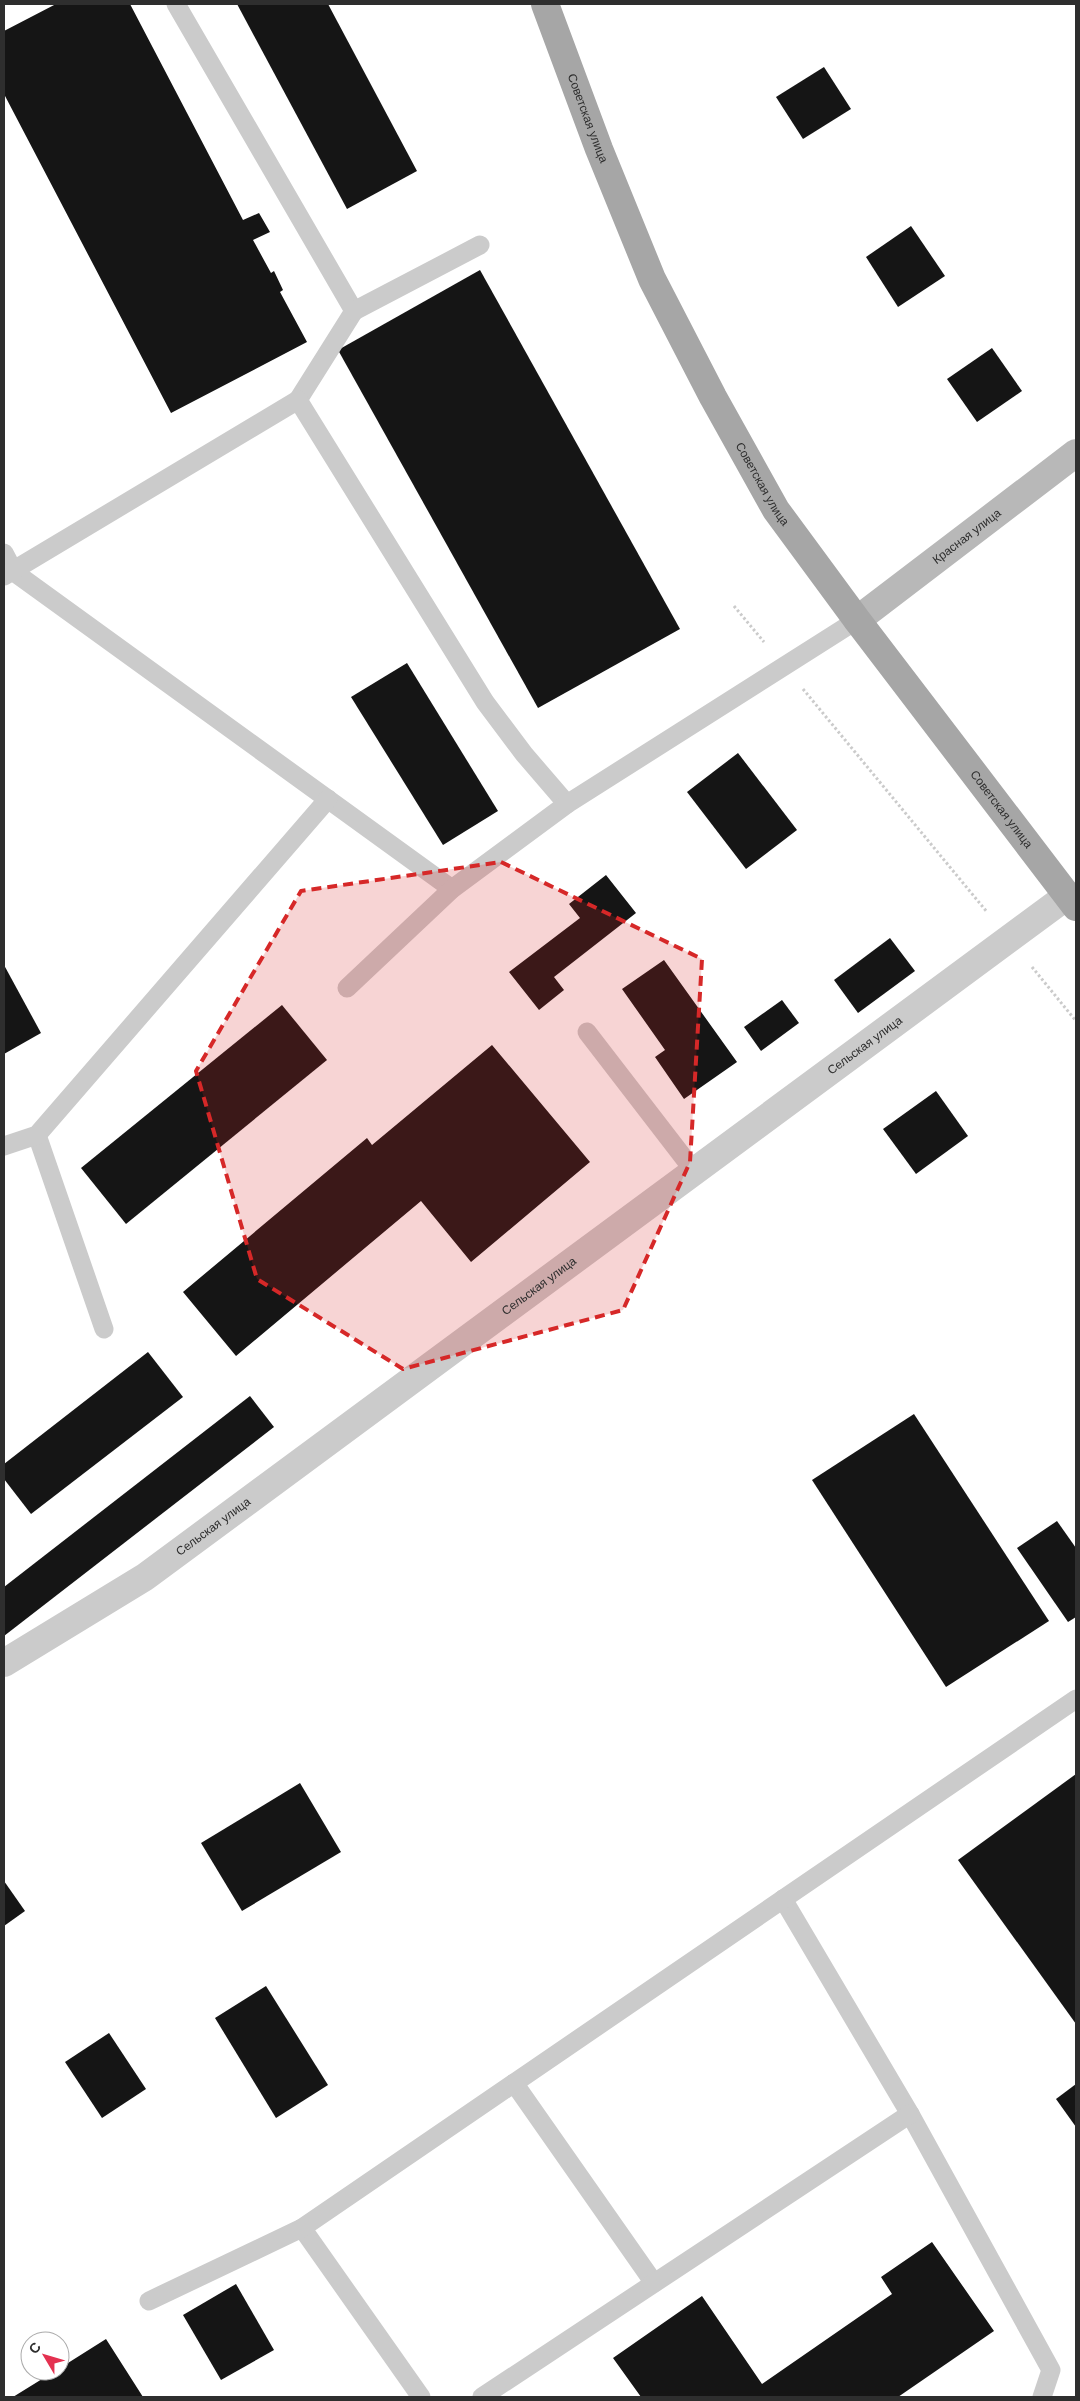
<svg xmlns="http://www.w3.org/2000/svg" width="1080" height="2401" viewBox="0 0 1080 2401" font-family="'DM Sans',sans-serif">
  <rect width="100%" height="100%" fill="#fff"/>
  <!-- building -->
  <g fill="#151515">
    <path d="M56,4H130L243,220L259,213L270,232L253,240L271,273L274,271L283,290L280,292L307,342L171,413L4,94V31Z"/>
    <path d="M237,4H328L417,171L347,209Z"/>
    <path d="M824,67L851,109L803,139L776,97Z"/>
    <path d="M911,226L945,276L898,307L866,257Z"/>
    <path d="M480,270L680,629L538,708L338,350Z"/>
    <path d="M992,348L1022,391L977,422L947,379Z"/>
    <path d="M407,663L498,811L443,845L351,697Z"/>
    <path d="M738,753L797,830L746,869L687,792Z"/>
    <path d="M606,875L636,913L554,977L564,990L539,1010L509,972L580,918L569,904Z"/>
    <path d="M890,938L915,971L858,1013L834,980Z"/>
    <path d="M664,960L737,1062L684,1099L655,1057L665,1050L622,989Z"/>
    <path d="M4,965L41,1033L4,1054Z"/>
    <path d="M782,1000L799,1023L761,1051L744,1027Z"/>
    <path d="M282,1005L327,1060L126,1224L81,1168Z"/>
    <path d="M492,1045L590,1162L471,1262L421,1201L236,1356L183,1292L367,1138L372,1145Z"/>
    <path d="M936,1091L968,1136L916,1174L883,1129Z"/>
    <path d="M148,1352L183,1397L31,1514L4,1479V1464Z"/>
    <path d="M250,1396L274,1427L4,1636V1587Z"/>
    <path d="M914,1414L1049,1621L946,1687L812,1480Z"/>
    <path d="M1057,1521L1076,1548V1617L1068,1622L1017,1548Z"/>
    <path d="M1076,1774V2024L958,1860Z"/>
    <path d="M300,1783L341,1852L242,1911L201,1843Z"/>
    <path d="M4,1881L25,1911L4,1926Z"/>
    <path d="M266,1986L328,2085L276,2118L215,2018Z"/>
    <path d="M109,2033L146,2089L102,2118L65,2062Z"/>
    <path d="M1076,2084V2127L1056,2099Z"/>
    <path d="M932,2242L994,2331L898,2397H641L613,2358L702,2296L762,2384L892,2294L881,2277Z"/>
    <path d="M236,2284L274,2350L221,2380L183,2315Z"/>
    <path d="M106,2339L143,2397H13L55,2371H60V2368Z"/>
  </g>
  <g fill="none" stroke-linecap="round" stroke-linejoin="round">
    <!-- path -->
    <g stroke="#cbcbcb" stroke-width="3" stroke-dasharray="2.5 2.5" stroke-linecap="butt">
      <path d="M734,606L764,642"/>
      <path d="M803,689L987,912"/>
      <path d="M1032,967L1076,1021"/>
    </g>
    <!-- lane -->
    <g stroke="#cbcbcb" stroke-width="19">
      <path d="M176,4L354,311L298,400"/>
      <path d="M354,311L480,245"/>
      <path d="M4,553L14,572L452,889"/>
      <path d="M4,576L298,400L485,702L524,754L567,804"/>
      <path d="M347,988L452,889L567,804L857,620"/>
      <path d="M587,1032L694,1171"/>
      <path d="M37,1135L104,1329"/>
      <path d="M4,1146L37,1135L328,799"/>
      <path d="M783,1899L910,2114L1051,2370L1042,2397"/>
      <path d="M514,2083L654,2283"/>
      <path d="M302,2228L421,2397"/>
      <path d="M149,2301L302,2228L1076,1699"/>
      <path d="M482,2397L910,2114"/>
    </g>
    <!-- street -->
    <path stroke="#cbcbcb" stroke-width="28" id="s1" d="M4,1663L145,1577L1067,896"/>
    <!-- secondary -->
    <path stroke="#b8b8b8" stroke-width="28" id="s2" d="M857,620L1076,453"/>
    <!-- primary -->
    <path stroke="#a6a6a6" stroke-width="28" id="s3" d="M545,4L599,149L652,279L713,397L776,510L857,620L1076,907"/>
  </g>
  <!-- marked area -->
  <path fill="#d62828" fill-opacity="0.2" stroke="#d62828" stroke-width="4" stroke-dasharray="10 6" stroke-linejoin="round" d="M501,862L702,959L690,1162L623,1310L403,1369L257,1279L196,1071L301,891Z"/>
  <g text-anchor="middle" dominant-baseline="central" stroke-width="5" stroke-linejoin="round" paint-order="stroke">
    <!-- street labels -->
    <g font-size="12" fill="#2e2e2e" stroke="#fff">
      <text stroke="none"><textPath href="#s3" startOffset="122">Советская улица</textPath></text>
      <text stroke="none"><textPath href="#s3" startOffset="528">Советская улица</textPath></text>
      <text stroke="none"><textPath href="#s2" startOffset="138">Красная улица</textPath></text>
      <text stroke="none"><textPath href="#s3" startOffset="932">Советская улица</textPath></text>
      <text stroke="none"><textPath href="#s1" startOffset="1060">Сельская улица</textPath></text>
      <text stroke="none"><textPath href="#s1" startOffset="655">Сельская улица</textPath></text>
      <text stroke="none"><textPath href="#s1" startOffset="250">Сельская улица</textPath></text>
    </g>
  </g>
  <!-- border -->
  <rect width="1080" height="2401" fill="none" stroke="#2e2e2e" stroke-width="10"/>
  <!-- north arrow -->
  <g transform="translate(45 2356) rotate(308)"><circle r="24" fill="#ffffff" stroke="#ababab"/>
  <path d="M0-4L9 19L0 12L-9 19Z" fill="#e43150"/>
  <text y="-8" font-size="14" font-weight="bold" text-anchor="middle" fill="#2e2e2e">С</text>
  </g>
</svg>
